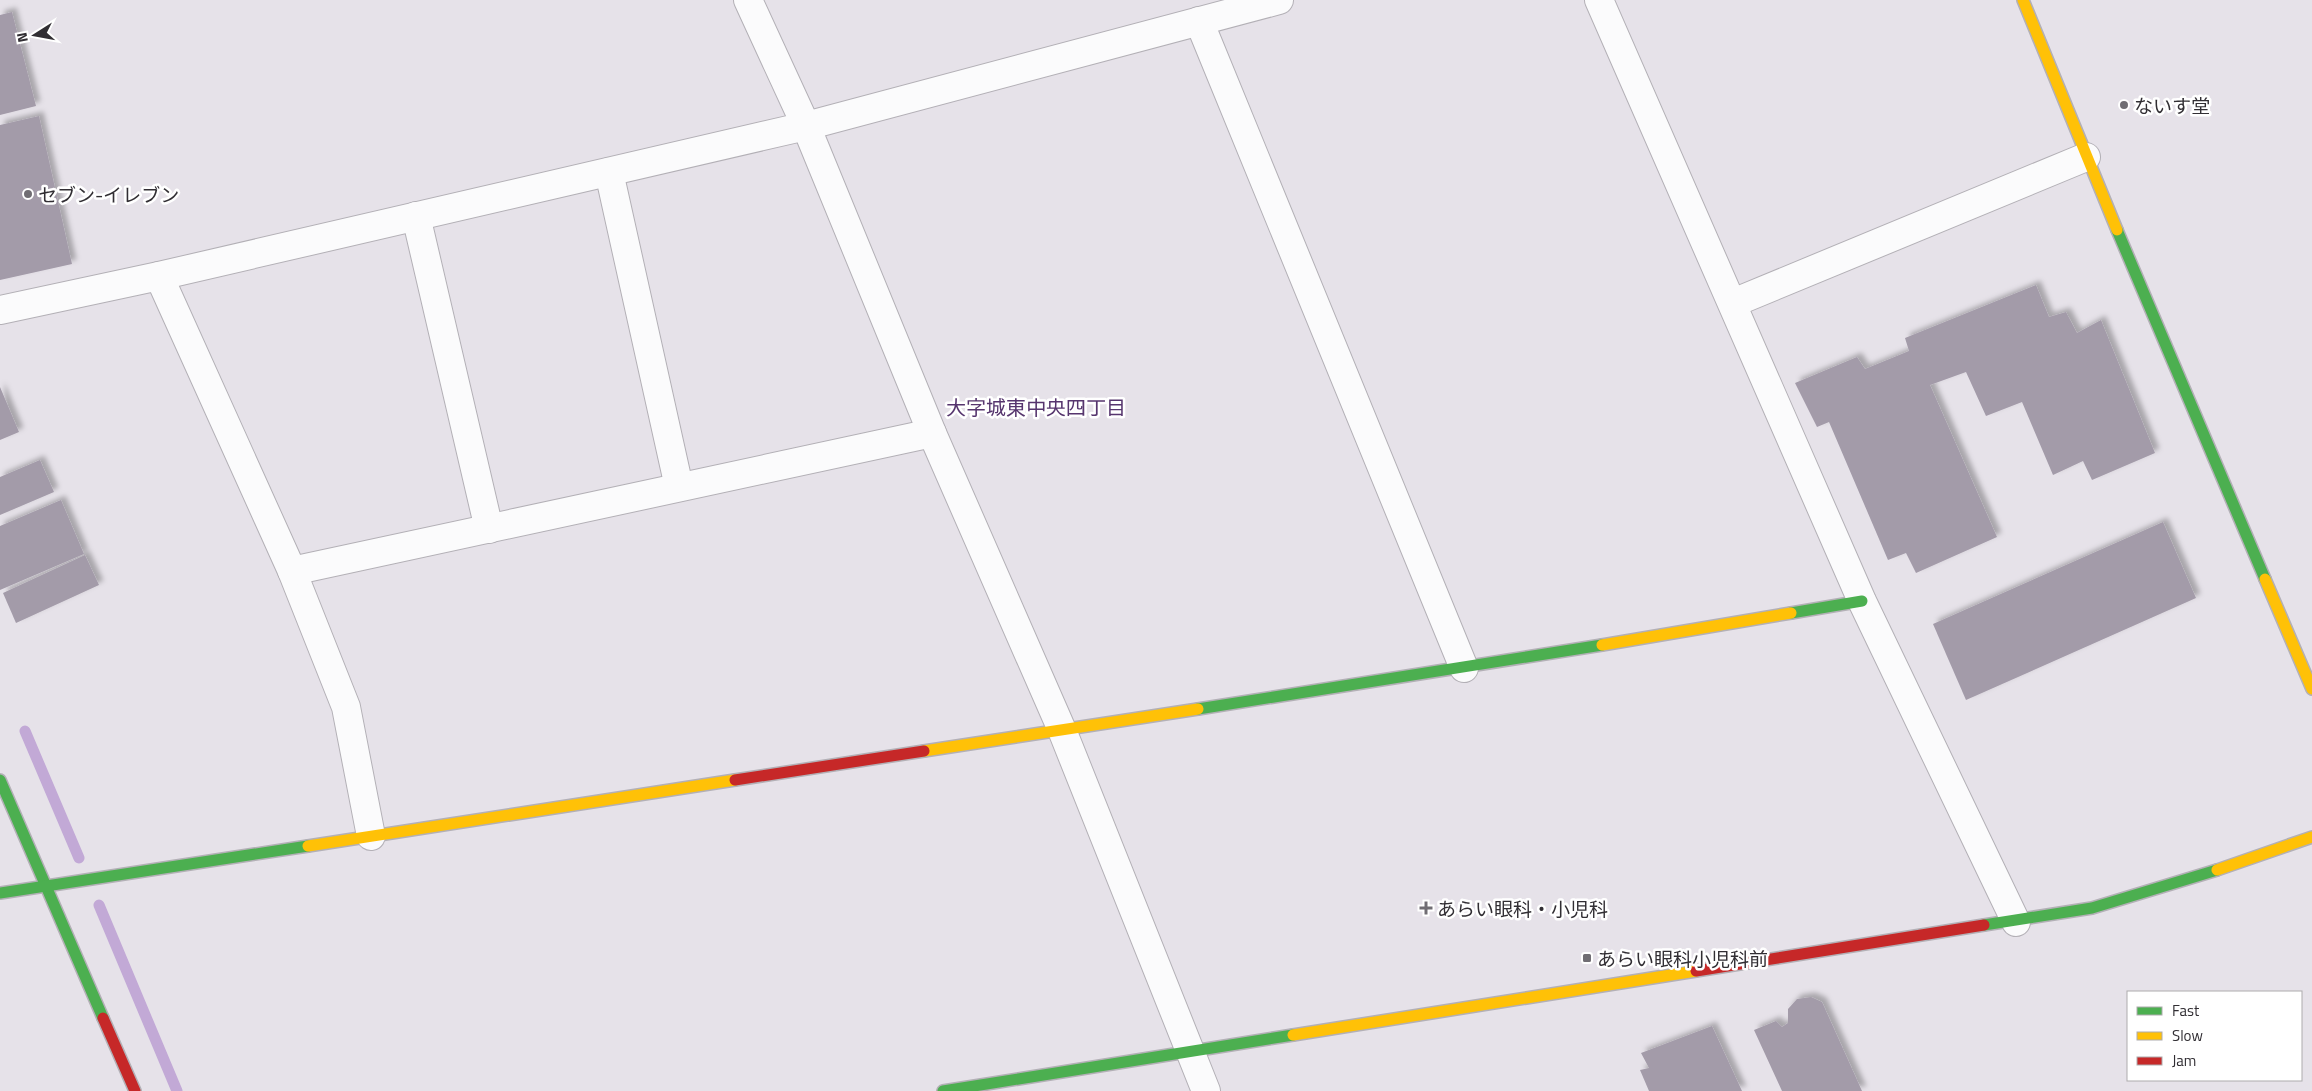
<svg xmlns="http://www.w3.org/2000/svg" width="2312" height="1091" viewBox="0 0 2312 1091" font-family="'Titillium Web','Noto Sans JP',sans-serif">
  <defs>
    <filter id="shadow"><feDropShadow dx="4.5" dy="-4.5" stdDeviation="2.5" flood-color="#0004"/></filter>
  </defs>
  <rect width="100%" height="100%" fill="#e6e2e9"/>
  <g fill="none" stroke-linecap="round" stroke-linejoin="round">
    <!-- stream -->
    <g stroke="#c2a9d6" stroke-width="11">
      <path d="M25,731L79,858"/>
      <path d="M99,905L177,1091"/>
    </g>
  </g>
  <!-- building -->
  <g fill="#a39ba9" filter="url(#shadow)">
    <path d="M12,12L36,106L0,115V15Z"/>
    <path d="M39,116L72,264L0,280V125Z"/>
    <path d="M2036,285L2049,317L2066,312L2077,333L2101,320L2155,453L2092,480L2083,461L2053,475L2022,402L1986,416L1966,372L1930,385L1997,537L1916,573L1906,553L1888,560L1829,422L1817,427L1795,383L1857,357L1865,369L1909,351L1905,338Z"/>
    <path d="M0,387L19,432L0,440Z"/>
    <path d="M40,460L54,492L0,515V477Z"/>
    <path d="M61,500L84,554L0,590V526Z"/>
    <path d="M2163,522L2196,598L1966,700L1933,624Z"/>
    <path d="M85,555L99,585L16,623L3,593Z"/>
    <path d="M1811,997L1822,1002L1862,1091H1782L1754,1030L1776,1021L1782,1027L1788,1023V1009L1797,999Z"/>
    <path d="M1712,1026L1742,1091H1649L1640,1070L1649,1068L1641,1053Z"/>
  </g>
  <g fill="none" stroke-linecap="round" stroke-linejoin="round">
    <!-- street casing -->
    <g stroke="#b3b0b6" stroke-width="30">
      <g id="street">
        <path d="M748,0L806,126L932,433L1062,730L1206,1091"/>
        <path d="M1599,0L1862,601L2016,922"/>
        <path d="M1199,21L1464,668"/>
        <path d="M609,172L679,487"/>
        <path d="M416,216L489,529"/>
        <path d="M159,276L292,571L346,707L371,836"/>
        <path d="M1733,303L2086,157"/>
        <path d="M0,310L159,276L806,126L1279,0"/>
        <path d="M292,571L932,433"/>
      </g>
    </g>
    <!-- fast casing -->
    <g stroke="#b3b0b6" stroke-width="14">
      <g id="fast">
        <path d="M2117,230L2265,579"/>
        <path d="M1791,613L1862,601"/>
        <path d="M1198,709L1602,645"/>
        <path d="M0,780L103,1018"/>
        <path d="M0,893L308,846"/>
        <path d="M1984,925L2092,908L2217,870"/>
        <path d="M943,1091L1293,1035"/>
      </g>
    </g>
    <!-- slow casing -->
    <g stroke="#b3b0b6" stroke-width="14">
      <g id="slow">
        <path d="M2023,0L2117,230"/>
        <path d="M2265,579L2312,689"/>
        <path d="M1602,645L1791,613"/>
        <path d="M924,751L1198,709"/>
        <path d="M308,846L735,780"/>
        <path d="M2217,870L2312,837"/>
        <path d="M1293,1035L1696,971"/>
      </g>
    </g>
    <!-- jam casing -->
    <g stroke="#b3b0b6" stroke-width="14">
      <g id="jam">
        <path d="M735,780L924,751"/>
        <path d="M1696,971L1984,925"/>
        <path d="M103,1018L135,1091"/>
      </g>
    </g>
    <!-- street -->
    <use href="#street" stroke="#fbfbfc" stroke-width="28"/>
    <!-- fast -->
    <use href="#fast" stroke="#4caf50" stroke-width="11"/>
    <!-- slow -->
    <use href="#slow" stroke="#ffc107" stroke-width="11"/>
    <!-- jam -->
    <use href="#jam" stroke="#c62828" stroke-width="11"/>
  </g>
  <!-- markers -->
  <g fill="#706d73" stroke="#fff" stroke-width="2">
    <circle cx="2124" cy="105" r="5"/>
    <circle cx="28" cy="194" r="5"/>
    <path d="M1423.5 900.5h5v5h5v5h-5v5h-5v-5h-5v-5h5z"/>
    <rect x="1582" y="953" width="10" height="10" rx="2.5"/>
  </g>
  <g text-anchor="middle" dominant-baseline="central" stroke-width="5" stroke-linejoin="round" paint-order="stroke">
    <!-- poi labels -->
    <g font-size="19" fill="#312e33" stroke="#fff" text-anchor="start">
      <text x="2134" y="105">ないす堂</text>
      <text x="38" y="194">セブン-イレブン</text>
      <text x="1437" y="908">あらい眼科・小児科</text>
      <text x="1597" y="958">あらい眼科小児科前</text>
    </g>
    <!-- neighbourhood labels -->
    <g font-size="20" fill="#56356e" stroke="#fff">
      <text x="1036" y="407">大字城東中央四丁目</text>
    </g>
  </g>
  <!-- legend -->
  <rect x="2127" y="991" width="175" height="90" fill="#ffffff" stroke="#adabad"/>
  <rect x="2137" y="1007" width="25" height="8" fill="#4caf50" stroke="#adabad"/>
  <text x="2172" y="1016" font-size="15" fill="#312e33">Fast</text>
  <rect x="2137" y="1032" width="25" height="8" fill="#ffc107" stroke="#adabad"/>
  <text x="2172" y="1041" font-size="15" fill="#312e33">Slow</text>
  <rect x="2137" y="1057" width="25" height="8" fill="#c62828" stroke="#adabad"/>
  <text x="2172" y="1066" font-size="15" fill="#312e33">Jam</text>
  <!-- north arrow -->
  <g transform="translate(35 35) rotate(259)" stroke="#ffffff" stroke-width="4" paint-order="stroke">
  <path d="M0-4L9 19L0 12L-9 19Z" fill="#312e33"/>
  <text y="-8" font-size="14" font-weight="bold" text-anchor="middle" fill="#312e33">N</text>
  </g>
</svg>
